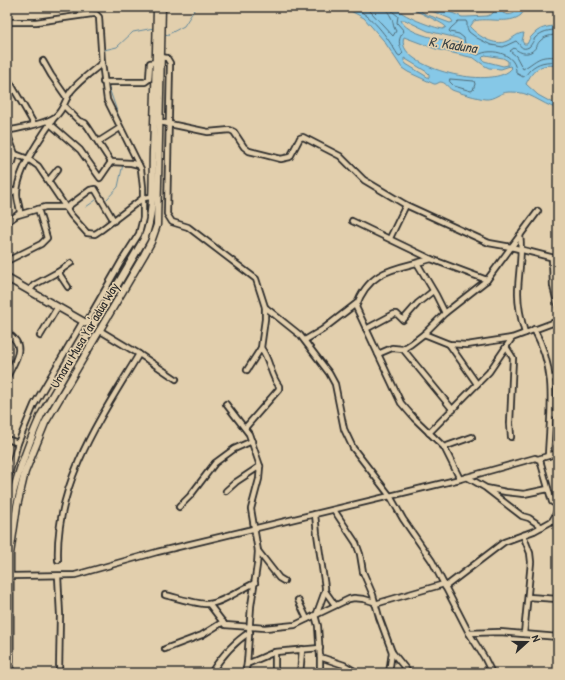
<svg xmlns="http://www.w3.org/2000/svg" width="565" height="680" viewBox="0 0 565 680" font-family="'Patrick Hand',sans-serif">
  <rect width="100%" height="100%" fill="#e2cfad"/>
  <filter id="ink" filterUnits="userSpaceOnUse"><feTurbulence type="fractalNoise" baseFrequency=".025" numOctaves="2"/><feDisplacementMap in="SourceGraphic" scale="8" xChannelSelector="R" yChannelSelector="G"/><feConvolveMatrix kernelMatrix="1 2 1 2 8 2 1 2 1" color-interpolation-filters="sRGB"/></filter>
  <g filter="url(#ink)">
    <!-- water -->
    <path fill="#86c8e7" stroke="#62899c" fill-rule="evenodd" d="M343,7H396C399,15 434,28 443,29L446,27C444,23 415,11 409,7H416L425,14L450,23L453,22L451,19L422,7H437L462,17H467L487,16L492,14L498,7H502L503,13C510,17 516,13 521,7H526C524,9 523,13 521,15C509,25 488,17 474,21L470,27C478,36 495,47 507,41C514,38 517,33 524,33L522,41L524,44H527C529,41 529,38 532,36C538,28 548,26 558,26V66C541,63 533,69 526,84L538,95L558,106V109C539,103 531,91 509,92C500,92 494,100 485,99C478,98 459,93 452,90C447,87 446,82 440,82L436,84H434L408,72L402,68L384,41L364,18ZM401,20H405L428,31L457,38L461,40V42L459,43C446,41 405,34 401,20ZM404,37L436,49L474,58L485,66L489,68L501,69L510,66L512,68C494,92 393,67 404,37ZM485,55L503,58L508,61V65L503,66L484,61L482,58ZM404,58L427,72L429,74V78L406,64L404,61Z"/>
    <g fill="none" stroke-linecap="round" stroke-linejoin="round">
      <!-- shore -->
      <g stroke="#4f6a76" stroke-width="1">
        <path d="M351,7C372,14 387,37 398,55L400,56L403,53C398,43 398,39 404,31L397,23L398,16L393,12L392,7"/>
        <path d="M364,7L371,12L393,36L396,31C392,25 394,22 391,17C389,13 387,12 387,7"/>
        <path d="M558,30C549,30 542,31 535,38C533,41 532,44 529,47C521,51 521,45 516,41L503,47L491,45L477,38L469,32L467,28V23L466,21H458C455,26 451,26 449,31L450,32L459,34L464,38L465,44L461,48L462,50L478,55C492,47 517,54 516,73L523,77C526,76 527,73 530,70C538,62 547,61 558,62"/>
        <path d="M558,35C551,35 545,36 540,41C537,44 539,43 536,47C530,56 521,54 514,48L510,51L516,56L523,69C538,60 538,55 558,57"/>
        <path d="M450,79L474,81L475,84L473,90L471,91L454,86L450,82Z"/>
      </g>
      <!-- stream -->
      <g stroke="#62899c" stroke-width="1">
        <path d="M164,32L167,35L184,26L196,7"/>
        <path d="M104,50L117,47L133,32L154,28"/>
        <path d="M106,74L108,81"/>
        <path d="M108,85L122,126"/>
        <path d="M107,199L118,187L123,164"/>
        <path d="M86,207L96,200"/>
      </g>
      <!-- minor casing -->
      <g stroke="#2b2b2b" stroke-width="8">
        <g id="minor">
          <path d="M89,7L92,14"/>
          <path d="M7,22H36L92,14H96L99,17L102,63L107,100L141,169L143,187V198L151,197"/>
          <path d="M161,57L167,58L170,63L167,214L172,222L188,227L256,279L265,307L300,335L329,373L335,384L344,429L353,448L390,496L403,519L432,561L469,633L484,657L492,673"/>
          <path d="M43,61L51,75L67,98"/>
          <path d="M7,78L11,84L34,124"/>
          <path d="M103,82H145L149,79L150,63L156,62"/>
          <path d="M64,106L79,121L85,123L88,127L111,162"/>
          <path d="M48,122L80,150L100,178L111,162"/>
          <path d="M160,122L208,132L230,130L234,132L244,147L249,151L281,159L290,157L299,140L300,138L303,137L340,156L364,180L406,205L489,243L511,247L558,259"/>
          <path d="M7,131C20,128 45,124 55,117C64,110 65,99 71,91C80,80 92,72 102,63"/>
          <path d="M7,133L15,154L13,162L7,165"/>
          <path d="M98,142L120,128"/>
          <path d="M15,154L28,159L38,166L71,215L87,233L95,234L101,230L143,198V218L139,234L121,262L86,323"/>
          <path d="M111,162L131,163L139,165"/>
          <path d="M49,180L58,169"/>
          <path d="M7,196L17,189"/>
          <path d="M66,208L90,190L95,189L114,221"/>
          <path d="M18,215L45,207H65"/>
          <path d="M352,221L431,259L487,280"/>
          <path d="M7,222L20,213C20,207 17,201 17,195C16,172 41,137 54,118"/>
          <path d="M520,235C523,254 518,274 518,293C518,307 521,320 525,333"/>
          <path d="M390,238L406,205"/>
          <path d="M552,258L553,286L558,307"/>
          <path d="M431,259C398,269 369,268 356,307L401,403L414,418L444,447L460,479"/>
          <path d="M7,261L41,244L47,238L38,209"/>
          <path d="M417,263L436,295L445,313"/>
          <path d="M58,272L71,263"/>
          <path d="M29,291L34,285L58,272L68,287"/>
          <path d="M366,329L394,314H397L403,320L418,303L433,291"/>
          <path d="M534,329C558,373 550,409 548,456"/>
          <path d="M7,333C28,346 15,360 7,377"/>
          <path d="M424,334L449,344L467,345L512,338L558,321"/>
          <path d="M40,336L57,308"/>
          <path d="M305,340L322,330L357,303"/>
          <path d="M449,344L477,384"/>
          <path d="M506,347L513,358L510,423L511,437"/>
          <path d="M403,349L453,410"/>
          <path d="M139,354L176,379"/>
          <path d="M378,354L392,348L403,349L411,344L424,334L445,313L487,280L538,211"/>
          <path d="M247,370L261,348L265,319V307"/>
          <path d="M550,379L558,376"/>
          <path d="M226,404L249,434L260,466L259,479L251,509L258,551L257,565L251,606L247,664L245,673"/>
          <path d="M551,415L558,413"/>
          <path d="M245,428L279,389V386C270,375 270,359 261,348"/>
          <path d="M429,433L489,372L512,338"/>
          <path d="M7,439L18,443"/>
          <path d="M444,447L472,437"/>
          <path d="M538,459L558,453"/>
          <path d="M467,477L486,488L506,492L524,494L548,489"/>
          <path d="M7,481L18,443L34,405L82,323"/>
          <path d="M487,489L522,516L529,518L542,527"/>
          <path d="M226,491L236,482L260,466"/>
          <path d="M179,507L190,496L215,463L234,449L252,441"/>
          <path d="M334,510L356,543L360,554L363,572L373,595L379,617L392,652L409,673"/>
          <path d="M315,514L317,534L325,587V591L317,613"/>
          <path d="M523,535L530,553L531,562L524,634"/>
          <path d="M258,551L279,578L284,581"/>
          <path d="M58,560C55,483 101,417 139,354L99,330"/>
          <path d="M10,576L75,575L157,552L390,496L460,479L535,458L540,460L552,502L558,505"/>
          <path d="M58,576L60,615L59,673"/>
          <path d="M445,587L504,542L534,531L552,521L555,516L558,507"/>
          <path d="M325,591L335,605"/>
          <path d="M165,595C175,597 199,605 209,604C222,603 241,589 255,583"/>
          <path d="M528,597L558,599"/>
          <path d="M298,600L307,619"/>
          <path d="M209,604L225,625L265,628L295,625L349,599L354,598L364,599L374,602"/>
          <path d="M375,604L444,584"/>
          <path d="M315,615L318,626L320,657L344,665L358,673"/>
          <path d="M469,633L500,632L558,637"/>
          <path d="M165,649L202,635L223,622"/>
          <path d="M320,657V673"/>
          <path d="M247,664L275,652L320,648"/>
          <path d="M211,673C221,657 234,642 250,632"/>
          <path d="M275,673V652"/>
          <path d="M300,673L301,663L302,649"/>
          <path d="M389,673L392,652"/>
        </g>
      </g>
      <!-- major casing -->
      <g stroke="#2b2b2b" stroke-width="9">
        <g id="major">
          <path d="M7,278L86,323L94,325"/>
          <path d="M7,519C14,482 26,449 41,415L144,239C155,215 152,178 153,151C155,103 156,55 157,7"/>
          <path d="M10,673V554L17,506L25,472L45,423L144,255L151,242L157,225L162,7"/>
        </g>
      </g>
      <!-- minor -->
      <use href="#minor" stroke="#e2cfad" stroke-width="4.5"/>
      <!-- major -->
      <use href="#major" stroke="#e2cfad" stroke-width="6"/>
    </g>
  </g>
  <g text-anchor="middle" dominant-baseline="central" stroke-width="3.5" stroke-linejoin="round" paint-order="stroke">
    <!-- street labels -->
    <g font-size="13" fill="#2b2b2b" stroke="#e2cfad">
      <text transform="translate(84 335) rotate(-59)">Umaru Musa Yar'adua Way</text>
    </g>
    <!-- water labels -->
    <g font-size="14" font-style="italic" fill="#394347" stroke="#e2cfad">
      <text transform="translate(453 44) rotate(9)">R. Kaduna</text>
    </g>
  </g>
  <!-- margin -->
  <rect width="565" height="680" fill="none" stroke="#e2cfad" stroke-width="24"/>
  <rect x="12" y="12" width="541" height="656" fill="none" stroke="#2b2b2b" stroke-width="1.5" filter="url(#ink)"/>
  <!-- north arrow -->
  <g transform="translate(527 642) rotate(69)" stroke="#e2cfad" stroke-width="3" paint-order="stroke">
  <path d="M0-3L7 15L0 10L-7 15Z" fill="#2b2b2b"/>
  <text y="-6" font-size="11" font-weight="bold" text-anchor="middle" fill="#2b2b2b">N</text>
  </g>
</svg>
